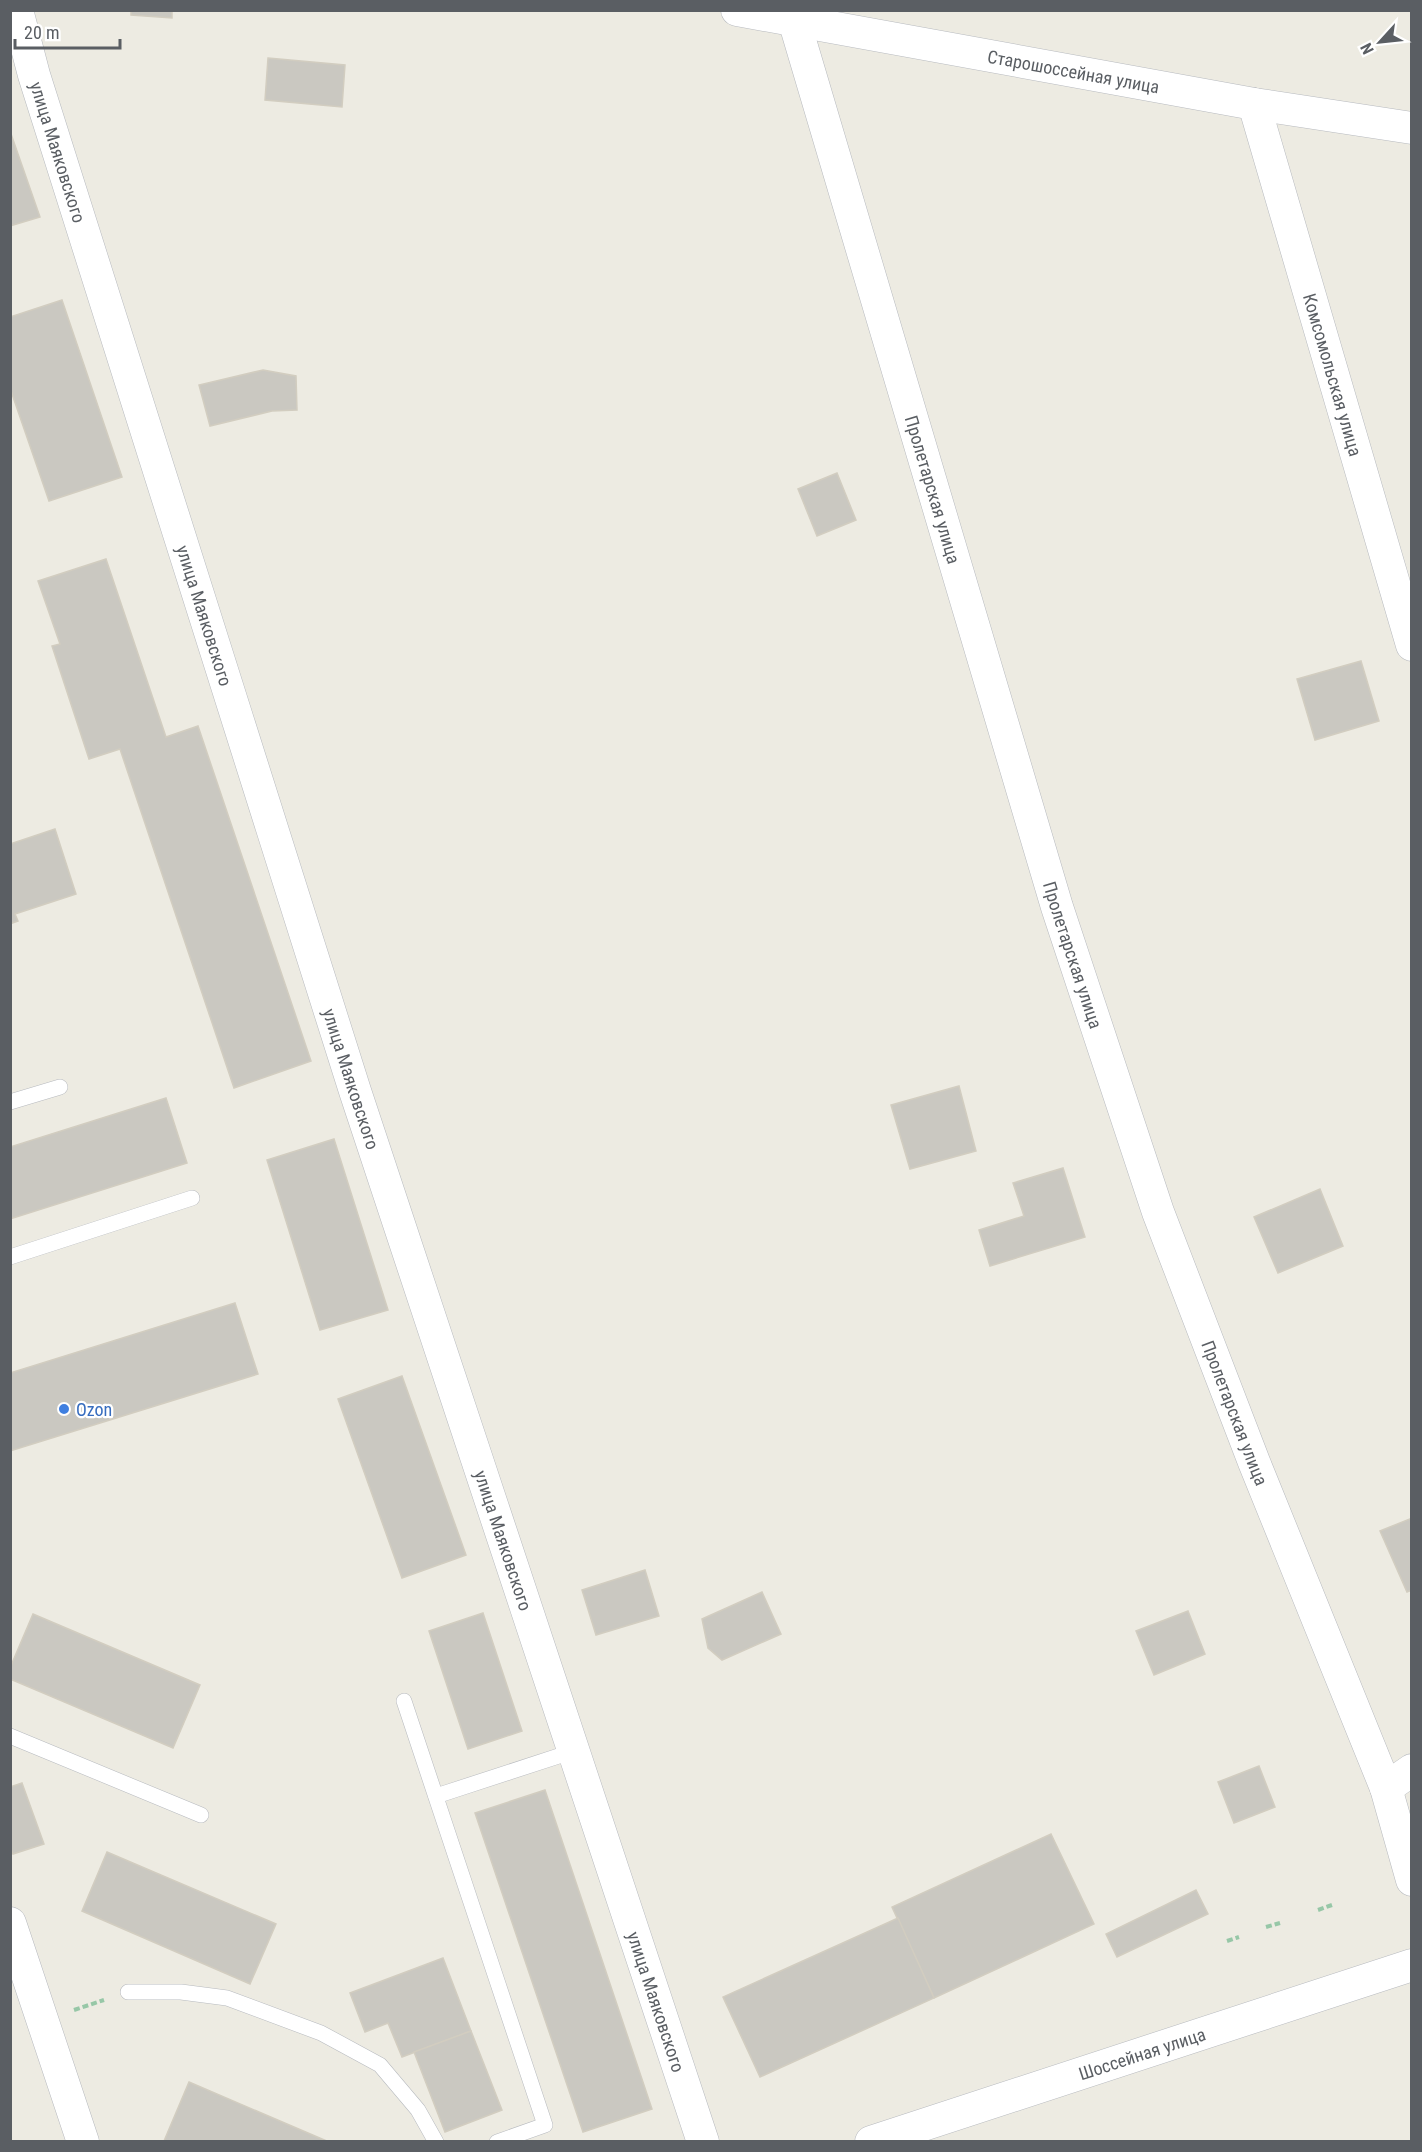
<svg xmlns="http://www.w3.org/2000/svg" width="1422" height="2152" viewBox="0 0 1422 2152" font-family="'Roboto Condensed',sans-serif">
  <rect width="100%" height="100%" fill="#edebe2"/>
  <!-- building -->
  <g fill="#cac8c1" stroke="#d2cdc0" stroke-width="1.5">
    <path d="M131,10H172V18L131,15Z"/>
    <path d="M268,58L345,65L342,107L265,100Z"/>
    <path d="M10,131L40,217L10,226Z"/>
    <path d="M62,300L122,477L49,501L10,388V317Z"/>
    <path d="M263,370L296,376L297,410L272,411L210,426L199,385Z"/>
    <path d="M837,473L856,520L817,536L798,489Z"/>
    <path d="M106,559L166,737L198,726L311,1061L234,1088L120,749L89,759L52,646L60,644L38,581Z"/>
    <path d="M1361,661L1379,721L1315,740L1297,679Z"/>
    <path d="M55,829L76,894L15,914L18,921L10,924V844Z"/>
    <path d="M959,1086L976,1151L910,1169L891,1105Z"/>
    <path d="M166,1098L187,1163L10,1219V1147Z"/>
    <path d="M334,1139L388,1310L320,1330L267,1160Z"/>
    <path d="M1063,1168L1085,1237L990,1266L979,1230L1024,1216L1013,1183Z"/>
    <path d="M1320,1189L1343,1246L1278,1273L1254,1217Z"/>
    <path d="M235,1303L258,1374L10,1451V1373Z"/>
    <path d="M402,1376L466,1555L402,1578L338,1399Z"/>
    <path d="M1412,1518V1590L1407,1592L1380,1531Z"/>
    <path d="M645,1570L659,1616L596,1635L582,1590Z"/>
    <path d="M762,1592L781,1634L722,1660L708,1648L702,1619Z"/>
    <path d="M1188,1611L1205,1654L1154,1675L1136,1631Z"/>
    <path d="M483,1613L522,1731L468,1749L429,1631Z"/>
    <path d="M33,1614L200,1685L173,1748L10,1679V1668Z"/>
    <path d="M1259,1766L1275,1807L1234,1823L1218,1782Z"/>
    <path d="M22,1783L44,1844L13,1854L10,1847V1787Z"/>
    <path d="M545,1790L652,2109L583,2132L475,1813Z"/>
    <path d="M1051,1834L1094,1924L934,1998L892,1907Z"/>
    <path d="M107,1852L276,1924L250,1984L82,1911Z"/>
    <path d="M1196,1890L1208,1914L1117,1957L1106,1934Z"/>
    <path d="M898,1918L934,1998L760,2077L723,1997Z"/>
    <path d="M443,1958L471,2031L402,2057L388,2023L365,2032L350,1993Z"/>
    <path d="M471,2031L502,2110L445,2132L414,2052Z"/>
    <path d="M189,2082L329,2142L164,2141Z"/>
  </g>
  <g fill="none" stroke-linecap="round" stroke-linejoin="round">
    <!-- service casing -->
    <g stroke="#b7babf" stroke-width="16">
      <g id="service">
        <path d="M10,1102L60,1087"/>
        <path d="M10,1257L192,1198"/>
        <path d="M404,1701L545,2125L497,2142"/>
        <path d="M10,1736L201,1815"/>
        <path d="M436,1796L574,1751"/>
        <path d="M128,1992H181L227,1998L321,2033L380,2065L418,2110L436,2142"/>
      </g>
    </g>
    <!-- minor casing -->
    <g stroke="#b7babf" stroke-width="33">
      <g id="minor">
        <path id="s1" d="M17,10L34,75L355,1091L703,2142"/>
        <path id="s2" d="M737,10L1254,104L1412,128"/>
        <path id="s3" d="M791,10L1057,907L1158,1212L1254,1462L1386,1788L1412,1880"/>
        <path id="s4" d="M1254,104L1412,645"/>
        <path d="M1386,1788L1412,1770"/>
        <path d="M10,1923L83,2142"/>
        <path id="s5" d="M871,2142L1412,1965"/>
      </g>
    </g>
    <!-- path -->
    <g stroke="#97c7a7" stroke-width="4" stroke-dasharray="6 3" stroke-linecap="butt">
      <path d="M1318,1910L1332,1905"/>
      <path d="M1266,1927L1280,1923"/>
      <path d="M1227,1941L1239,1937"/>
      <path d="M74,2010L104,2000"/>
    </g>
    <!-- service -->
    <use href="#service" stroke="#fff" stroke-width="15"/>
    <!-- minor -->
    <use href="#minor" stroke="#fff" stroke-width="32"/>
  </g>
  <!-- markers -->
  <circle fill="#3f7fe0" stroke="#fff" stroke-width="2" cx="64" cy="1409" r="6"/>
  <g text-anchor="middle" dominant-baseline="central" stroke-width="4.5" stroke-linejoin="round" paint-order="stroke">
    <!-- street labels -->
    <g font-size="18" fill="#5a5e63" stroke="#fff">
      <text stroke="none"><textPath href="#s2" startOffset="342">Старошоссейная улица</textPath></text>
      <text stroke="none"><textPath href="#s1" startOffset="148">улица Маяковского</textPath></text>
      <text stroke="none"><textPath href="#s4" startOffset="282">Комсомольская улица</textPath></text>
      <text stroke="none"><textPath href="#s3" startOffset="500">Пролетарская улица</textPath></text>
      <text stroke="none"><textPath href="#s1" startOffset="634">улица Маяковского</textPath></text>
      <text stroke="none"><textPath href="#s3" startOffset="986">Пролетарская улица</textPath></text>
      <text stroke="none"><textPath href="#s1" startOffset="1120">улица Маяковского</textPath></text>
      <text stroke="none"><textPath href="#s3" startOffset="1472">Пролетарская улица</textPath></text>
      <text stroke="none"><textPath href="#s1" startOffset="1606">улица Маяковского</textPath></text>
      <text stroke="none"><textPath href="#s1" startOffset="2092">улица Маяковского</textPath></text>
      <text stroke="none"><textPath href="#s5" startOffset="285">Шоссейная улица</textPath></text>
    </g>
    <!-- shop labels -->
    <g font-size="18" fill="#366cbe" stroke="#fff" text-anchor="start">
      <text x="76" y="1409">Ozon</text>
    </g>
  </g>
  <!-- border -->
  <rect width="1422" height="2152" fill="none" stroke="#5a5e63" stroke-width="24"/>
  <!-- north arrow -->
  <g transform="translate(1380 42) rotate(243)" stroke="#ffffff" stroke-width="4.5" paint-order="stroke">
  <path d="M0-4.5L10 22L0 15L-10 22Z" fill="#5a5e63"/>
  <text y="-9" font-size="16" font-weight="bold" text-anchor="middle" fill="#5a5e63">N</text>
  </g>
  <!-- scale -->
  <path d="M15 39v9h105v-9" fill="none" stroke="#5a5e63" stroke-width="3"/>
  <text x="24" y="39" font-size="18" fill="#5a5e63" stroke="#ffffff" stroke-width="4.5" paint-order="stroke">20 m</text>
</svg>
